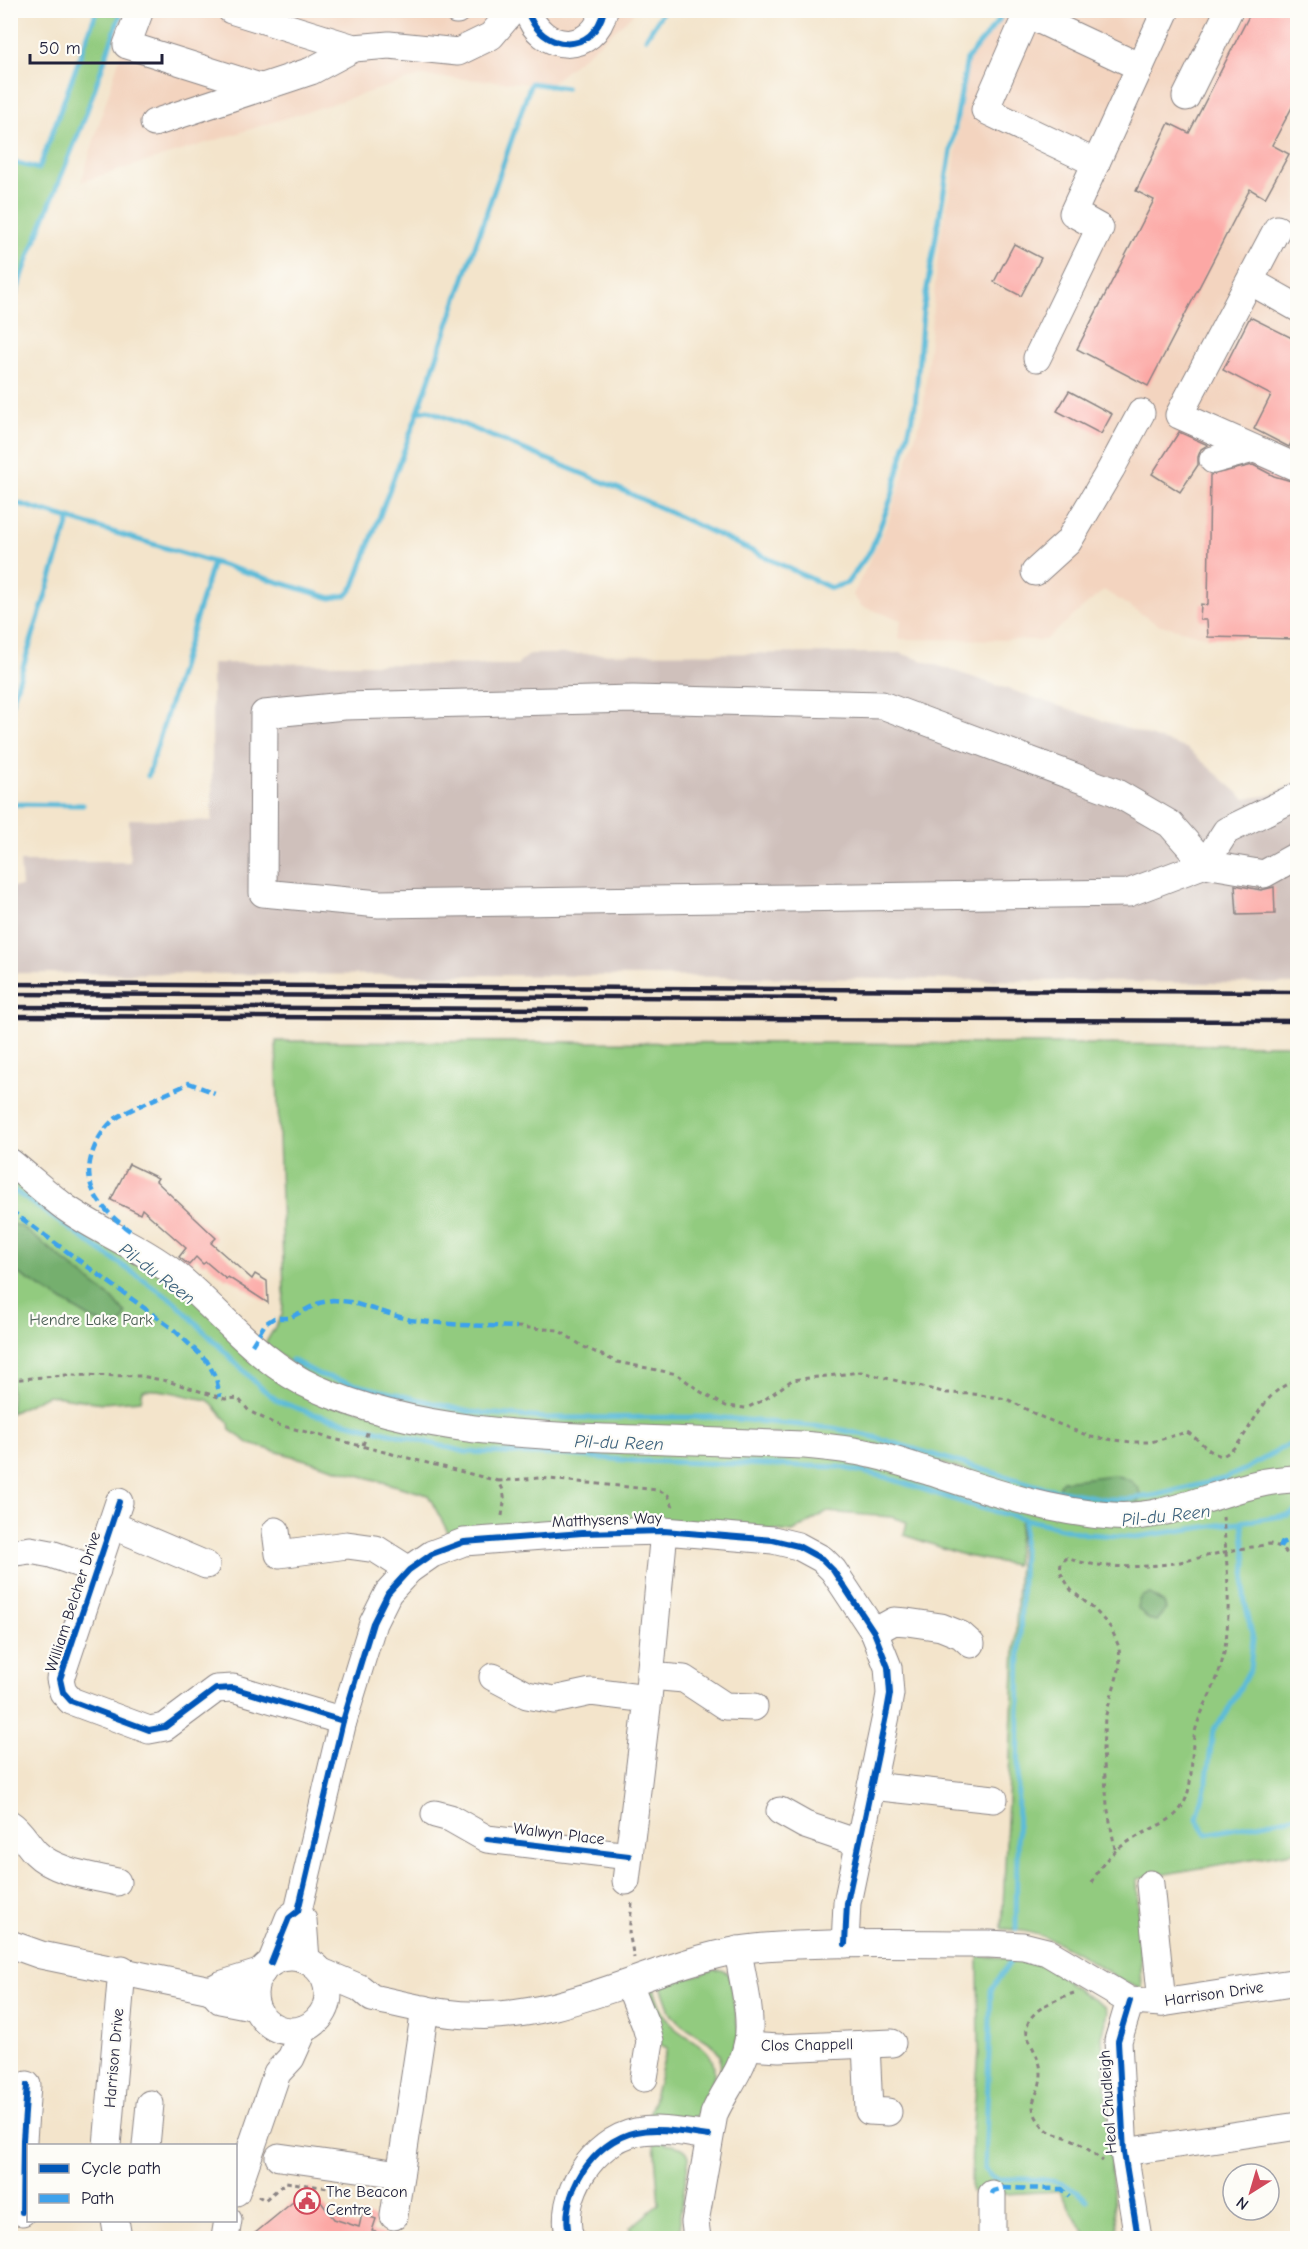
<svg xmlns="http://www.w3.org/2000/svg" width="1308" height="2249" viewBox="0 0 1308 2249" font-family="'Comic Neue',sans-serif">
  <rect width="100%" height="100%" fill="#fdfcf7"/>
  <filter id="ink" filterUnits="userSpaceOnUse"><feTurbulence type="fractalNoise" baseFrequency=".0167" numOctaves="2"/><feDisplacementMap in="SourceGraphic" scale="12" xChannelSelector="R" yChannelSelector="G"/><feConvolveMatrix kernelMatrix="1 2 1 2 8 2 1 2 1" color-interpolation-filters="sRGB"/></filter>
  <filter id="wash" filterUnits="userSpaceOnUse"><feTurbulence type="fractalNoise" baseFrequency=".008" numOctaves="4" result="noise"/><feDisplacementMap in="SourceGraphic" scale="24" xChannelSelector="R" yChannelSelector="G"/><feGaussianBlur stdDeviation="1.35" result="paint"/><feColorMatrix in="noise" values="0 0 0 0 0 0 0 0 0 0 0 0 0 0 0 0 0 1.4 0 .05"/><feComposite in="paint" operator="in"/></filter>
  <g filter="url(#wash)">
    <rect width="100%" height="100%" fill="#f3e4cb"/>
    <!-- built -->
    <g fill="#f3d4bf">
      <path d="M134,11H635L625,22L549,85L421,76L81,182Z"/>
      <path d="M1002,11H1297V639L1208,637L1157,624L1104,590L1045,640L898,639L901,620L861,606L853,595L888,522L923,412L939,244L953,176L966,63L997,26Z"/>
    </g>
    <!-- industrial -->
    <path fill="#cfc0bb" d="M900,653L1188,749L1245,799L1270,795L1297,782V984L647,976L11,973V887H22L20,862H130L129,819L212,821V663L517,665L530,654Z"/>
    <!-- green -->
    <g fill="#92cb7f" stroke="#5a765d" stroke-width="1.5">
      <path d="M97,11H122L83,122L31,251L11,310V161L40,169Z"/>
      <path d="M276,1041L1297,1045V1851L1137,1879L1142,1989C1128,1986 1117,1977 1105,1970C1070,1949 1045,1930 1002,1929L1021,1518L1015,1565L966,1556L904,1535L907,1522L891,1517L826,1512L793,1532L690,1522L639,1520L482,1527L456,1530L449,1534L428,1495L250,1444L230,1430L229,1423L208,1400C186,1397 166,1388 143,1390L141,1400L102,1403L48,1395L11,1413V1154L64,1198L115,1229L109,1238C138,1255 167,1273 192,1295C222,1320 250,1358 284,1378C341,1413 420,1424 485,1436L814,1450L867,1457L1022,1503V1488L933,1461L855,1441L760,1433L592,1431L506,1426L445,1419L373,1403L318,1383L265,1344L282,1315L284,1294Z"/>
      <path d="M978,1956L1026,1959L1041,1963L1068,1981L1067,1983L1105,2007L1108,2013L1102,2037L1114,2207L1119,2238H1088L1059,2191L1005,2194L971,2192L972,2132L979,2052Z"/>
      <path d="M714,1970H722L729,1974L739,2034L721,2085L720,2054L712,2044L682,2025L671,2014L661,1986Z"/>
      <path d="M654,1988C658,2002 665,2019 676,2029C693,2043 715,2047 714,2073C714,2082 709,2087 705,2094C701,2101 699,2109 697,2116L691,2119L672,2115L671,2119L649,2117L667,2048L660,2045L639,1994Z"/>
      <path d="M654,2141L665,2142V2144C675,2146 687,2146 689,2157L680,2216L681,2238H636L630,2228L659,2204Z"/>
    </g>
    <!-- forest -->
    <g fill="#75af6e" stroke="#4c6854" stroke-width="1.5">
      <path d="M10,1223L22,1227L115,1301L126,1314L123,1322L112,1328L90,1318L11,1269Z"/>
      <path d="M1113,1475C1127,1478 1138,1482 1141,1497L1135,1508L1066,1501L1060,1494L1059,1485L1063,1481Z"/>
      <path d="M1150,1594L1164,1603L1166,1609L1156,1621L1148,1619L1137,1607C1139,1598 1141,1595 1150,1594Z"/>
    </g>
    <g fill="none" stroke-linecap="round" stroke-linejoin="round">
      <!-- stream -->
      <g stroke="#5bbbd9" stroke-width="5">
        <path d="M646,38L664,10"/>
        <path d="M10,161L39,169L97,10"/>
        <path d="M10,310L31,251L83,122L122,10"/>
        <path d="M418,412L531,83L566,88"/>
        <path d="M10,501L331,598L347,595L354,586L418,412L428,410L622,490L831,588L847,583L871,550L892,496L915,406L923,311L967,59L999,20L1001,10"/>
        <path d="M10,708L70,518"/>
        <path d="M148,776L213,562"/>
        <path d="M10,804L83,805"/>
        <path d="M10,1188L174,1301L259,1386L278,1401L313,1414L466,1452L566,1455L636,1461L839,1467L885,1477L984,1509L1086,1534L1135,1537L1289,1515L1298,1510"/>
        <path d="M292,1360L318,1374L349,1383L470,1412L545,1418L713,1417L833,1428L874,1437L1041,1487L1105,1499H1130L1157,1495L1223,1479L1246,1469L1298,1439"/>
        <path d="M1242,1522L1246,1562L1244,1597L1253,1639L1250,1669L1226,1714L1213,1730L1207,1780L1197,1819L1206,1834L1298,1816"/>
        <path d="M1016,1929L1020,1637L1024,1519"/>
        <path d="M1010,1962L991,1990L985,2169L992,2177L999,2179C1034,2180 1061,2174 1087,2200"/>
      </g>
    </g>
    <g id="blocks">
      <!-- building -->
      <g fill="#fca8a5">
        <path d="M1252,10H1298V96L1272,145L1289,154L1265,198L1250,189L1148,386L1077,349L1154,200L1136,191L1169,123L1189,133Z"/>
        <path d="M1014,244L1041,258L1021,296L994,282Z"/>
        <path d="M1250,317L1298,341V429L1289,447L1254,429L1271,395L1223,370Z"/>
        <path d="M1069,391L1112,414L1101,434L1057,411Z"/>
        <path d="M1179,432L1208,445L1201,449L1198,457V465L1180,492L1152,474Z"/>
        <path d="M1253,465L1274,476L1298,483V639L1208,637L1207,620H1200L1201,604L1208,605L1210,475Z"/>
        <path d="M1235,885L1261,890L1274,887L1275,914L1237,915Z"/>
        <path d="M129,1164L158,1178L156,1181L216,1238L211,1243L252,1279L255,1274L267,1281L268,1303L228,1277L226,1279L206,1262L203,1264L196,1257L189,1265L179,1257L186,1248L142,1209L140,1214L111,1200Z"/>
        <path d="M310,2188L334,2219L359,2227L362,2214L376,2219L372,2231L386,2235V2238H249Z"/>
      </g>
    </g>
  </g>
  <g filter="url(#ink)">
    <use href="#blocks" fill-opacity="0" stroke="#8a8383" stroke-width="1.5"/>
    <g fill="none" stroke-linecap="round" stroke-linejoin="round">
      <!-- minor casing -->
      <g stroke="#8a8383" stroke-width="29">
        <g id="minor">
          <path d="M140,10L127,45L260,87"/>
          <path d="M231,10L354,48L389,45L458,52L491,36L513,10"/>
          <path d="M456,10H457"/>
          <path d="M527,10C541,54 594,55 604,10"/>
          <path d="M1186,97L1229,10"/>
          <path d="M154,123L311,71L354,48"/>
          <path d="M1096,163L985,110L1027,14L1140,67"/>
          <path d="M1277,229L1179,415L1298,468"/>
          <path d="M1250,281L1298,308"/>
          <path d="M1037,358L1100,228L1073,213L1166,10"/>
          <path d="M1213,460L1253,449"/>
          <path d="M1035,572L1068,542L1111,469L1141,413"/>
          <path d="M633,699L882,705L1115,792L1170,824L1205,864L1128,893L379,904L263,893L264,714L344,706Z"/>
          <path d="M1298,796L1226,831L1205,864L1264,874L1298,855"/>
          <path d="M10,1162C29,1177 47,1194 66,1208C100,1232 143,1248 175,1274C221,1312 259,1363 315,1388C412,1432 534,1436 640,1439C694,1441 748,1443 803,1445C825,1447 848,1449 870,1454C891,1458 911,1466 931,1472C989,1491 1050,1512 1112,1516C1177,1521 1234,1479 1298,1479"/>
          <path d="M119,1502L60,1679L63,1692L71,1701L149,1730L165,1727L216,1689L233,1688L343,1721"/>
          <path d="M112,1525L206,1565"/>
          <path d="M276,1531L279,1554L347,1545L376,1549L409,1570"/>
          <path d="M10,1553L30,1550L51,1554L97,1570"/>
          <path d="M874,1632L894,1621L907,1622L941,1627L961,1635L971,1644"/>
          <path d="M650,1676L684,1679L725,1706L754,1707"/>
          <path d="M493,1677L527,1695L554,1700L591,1692L648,1699"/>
          <path d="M871,1786L994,1799"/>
          <path d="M780,1811L805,1825L858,1843"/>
          <path d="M435,1814L450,1818L487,1839L629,1856"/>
          <path d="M10,1824C21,1831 27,1844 36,1853C55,1872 91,1876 117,1882"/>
          <path d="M626,1881L648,1699L664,1531"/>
          <path d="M1150,1884L1162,2003"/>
          <path d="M298,1911L303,1920L306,1960"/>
          <path d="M10,1944L41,1955L211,1990L220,2000L256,2007"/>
          <circle cx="291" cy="1994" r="37"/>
          <path d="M271,1963L289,1918L298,1911L343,1721L373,1623L388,1593L409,1570L432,1554L464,1542L582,1533L664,1531L773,1540L798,1546L822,1559L833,1570L874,1632L888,1667L890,1694L887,1711L847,1903L845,1944"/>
          <path d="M322,1972L360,1988L372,1998C404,2005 437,2014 470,2015C564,2021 648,1966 739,1950C769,1945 799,1945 829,1944C882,1943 936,1944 989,1944L1023,1946L1047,1952L1130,2001L1162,2003L1298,1982"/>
          <path d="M629,1984L646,2026L650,2041L644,2078"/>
          <path d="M211,1990L220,1985L262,1972"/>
          <path d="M1130,2001L1118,2041L1124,2152L1138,2238"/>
          <path d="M866,2044L869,2111L888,2112"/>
          <path d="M747,2046L779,2048L892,2043"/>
          <path d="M107,2146L122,1970"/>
          <path d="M146,2146L150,2104"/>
          <path d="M1124,2152L1298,2126"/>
          <path d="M279,2157L400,2174"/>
          <path d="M236,2192L277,2073L291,2058L304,2029"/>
          <path d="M22,2212L23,2140L27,2085"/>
          <path d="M394,2216L425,2009"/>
          <path d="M115,2220L118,2238"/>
          <path d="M225,2238L228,2220"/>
          <path d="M570,2238C557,2196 593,2141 636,2132C660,2127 685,2133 709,2136"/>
          <path d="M697,2238L695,2222L714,2114C724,2091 741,2072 747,2047C754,2017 742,1980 738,1950"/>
          <path d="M992,2238V2194"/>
        </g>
      </g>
      <!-- path -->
      <g stroke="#8a8383" stroke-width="3" stroke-dasharray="4.5 4.5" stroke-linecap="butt">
        <path d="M517,1327L558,1330L584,1347L617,1362L677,1374L701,1392L726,1406L746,1408L764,1400L792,1380L861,1372L947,1393L973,1394L1007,1399L1039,1416L1091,1437L1131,1442H1151L1187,1432C1201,1440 1206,1452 1222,1456C1252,1443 1255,1392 1298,1380"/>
        <path d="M10,1380L66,1375L141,1376L167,1381L225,1399L238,1398L249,1411L275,1424L498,1481C507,1493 504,1502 502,1516"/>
        <path d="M363,1445L368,1430"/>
        <path d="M498,1481L539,1478L658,1490L668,1495L674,1509"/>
        <path d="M1115,1849L1107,1805L1103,1749L1105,1718L1120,1666L1119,1647L1111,1628L1095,1610L1071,1590L1060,1572L1061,1563L1067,1558C1098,1570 1152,1568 1185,1561C1208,1556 1229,1550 1252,1547C1258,1547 1265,1544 1270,1544C1283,1545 1291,1558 1298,1567"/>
        <path d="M1092,1883C1107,1851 1125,1843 1155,1827C1163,1823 1172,1819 1178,1812C1196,1791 1189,1757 1195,1732C1200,1711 1213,1692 1219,1672C1234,1628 1227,1564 1223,1517"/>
        <path d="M632,1903L629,1932L634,1958"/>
        <path d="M1074,1993C1055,1999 1017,2014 1029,2040C1034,2051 1041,2061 1041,2074C1041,2097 1023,2101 1041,2124C1050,2137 1065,2134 1077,2142C1086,2147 1095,2155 1103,2161"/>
        <path d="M258,2196L265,2200L286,2182L357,2192"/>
      </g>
      <!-- minor -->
      <use href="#minor" stroke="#fff" stroke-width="27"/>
      <!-- rail -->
      <g stroke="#22223b" stroke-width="4.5">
        <path d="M10,984L1298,992"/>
        <path d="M10,994L836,998"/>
        <path d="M10,1007L586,1009"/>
        <path d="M10,1016L1298,1021"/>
      </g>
      <!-- quiet -->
      <g stroke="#3ea2ec" stroke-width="4.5" stroke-dasharray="9 4.5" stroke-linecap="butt">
        <path d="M10,1210L173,1329L207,1361L216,1378L220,1397"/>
        <path d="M130,1231C100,1208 78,1185 95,1146C99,1136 108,1123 118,1117C140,1104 166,1095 189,1083L215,1093"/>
        <path d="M252,1345L265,1324L274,1318H289L319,1303L333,1300L350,1302L410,1320L461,1325L517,1327"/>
        <path d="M1280,1548L1282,1543L1298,1537"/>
        <path d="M992,2194L993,2191L1003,2188L1062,2189L1069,2196"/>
      </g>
      <!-- cycleway casing -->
      <g stroke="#fdfcf7" stroke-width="10">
        <g id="cycleway">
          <path d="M527,10C541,54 594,55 604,10"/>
          <path d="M119,1502L60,1679L63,1692L71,1701L149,1730L165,1727L216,1689L233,1688L343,1721"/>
          <path d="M487,1839L629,1856"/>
          <path d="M271,1963L289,1918L298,1911L343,1721L373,1623L388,1593L409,1570L432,1554L464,1542L582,1533L664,1531L773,1540L798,1546L822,1559L833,1570L874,1632L888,1667L890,1694L887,1711L847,1903L845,1944"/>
          <path d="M1130,2001L1118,2041L1124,2152L1138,2238"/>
          <path d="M22,2212L23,2140L27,2085"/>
          <path d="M570,2238C557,2196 593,2141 636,2132C660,2127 685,2133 709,2136"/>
        </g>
      </g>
      <!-- cycleway -->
      <use href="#cycleway" stroke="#0057b8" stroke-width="6"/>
    </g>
  </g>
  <!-- icons -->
  <defs>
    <g id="civic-ring" transform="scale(1.35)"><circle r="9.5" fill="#fdfcf7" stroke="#d1495b" stroke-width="1.5"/><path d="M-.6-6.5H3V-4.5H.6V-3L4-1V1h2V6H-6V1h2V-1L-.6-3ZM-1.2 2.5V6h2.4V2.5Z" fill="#d1495b"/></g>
  </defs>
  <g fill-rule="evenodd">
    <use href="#civic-ring" x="307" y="2201"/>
  </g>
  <g text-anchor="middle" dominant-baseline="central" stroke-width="4.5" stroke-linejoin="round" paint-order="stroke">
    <!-- park labels -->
    <g font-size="16" fill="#495d53" stroke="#fdfcf7">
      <text x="91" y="1320">Hendre Lake Park</text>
    </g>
    <!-- street labels -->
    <g font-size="16" fill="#22223b" stroke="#fdfcf7">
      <text transform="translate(607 1520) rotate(-2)">Matthysens Way</text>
      <text transform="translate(73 1602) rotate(-72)">William Belcher Drive</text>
      <text transform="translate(559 1834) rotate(7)">Walwyn Place</text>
      <text transform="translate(1214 1994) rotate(-8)">Harrison Drive</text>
      <text transform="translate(807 2045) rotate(-1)">Clos Chappell</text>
      <text transform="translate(114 2058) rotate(-85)">Harrison Drive</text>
      <text transform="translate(1108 2102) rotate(-94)">Heol Chudleigh</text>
    </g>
    <!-- poi labels -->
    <g font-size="16" fill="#22223b" stroke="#fdfcf7" text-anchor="start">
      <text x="326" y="2192">The Beacon<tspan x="326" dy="18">Centre</tspan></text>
    </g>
    <!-- water labels -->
    <g font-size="18" font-style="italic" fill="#395f7a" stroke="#fdfcf7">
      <text transform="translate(157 1274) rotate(37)">Pil-du Reen</text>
      <text transform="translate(619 1443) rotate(2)">Pil-du Reen</text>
      <text transform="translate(1166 1516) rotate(-6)">Pil-du Reen</text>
    </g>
  </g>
  <!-- margin -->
  <rect width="1308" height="2249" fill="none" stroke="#fdfcf7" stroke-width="36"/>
  <!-- legend -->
  <rect x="27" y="2144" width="210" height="78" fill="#fdfcf7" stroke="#a5a5ac" stroke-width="1.5"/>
  <rect x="39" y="2164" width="30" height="9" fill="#0057b8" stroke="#a5a5ac" stroke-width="1.5"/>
  <text x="81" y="2174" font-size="18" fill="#22223b">Cycle path</text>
  <rect x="39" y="2194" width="30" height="9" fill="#3ea2ec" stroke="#a5a5ac" stroke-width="1.5"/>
  <text x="81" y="2204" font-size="18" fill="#22223b">Path</text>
  <!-- north arrow -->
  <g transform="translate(1251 2192) rotate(217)"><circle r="28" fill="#fdfcf7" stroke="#a5a5ac" stroke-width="1.5"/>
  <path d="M0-4.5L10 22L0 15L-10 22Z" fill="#d1495b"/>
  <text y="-9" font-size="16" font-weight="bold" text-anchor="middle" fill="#22223b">N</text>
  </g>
  <!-- scale -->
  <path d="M30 54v9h132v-9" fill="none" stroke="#22223b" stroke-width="3"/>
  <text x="39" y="54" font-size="18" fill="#22223b" stroke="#fdfcf7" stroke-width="4.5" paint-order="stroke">50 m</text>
</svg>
